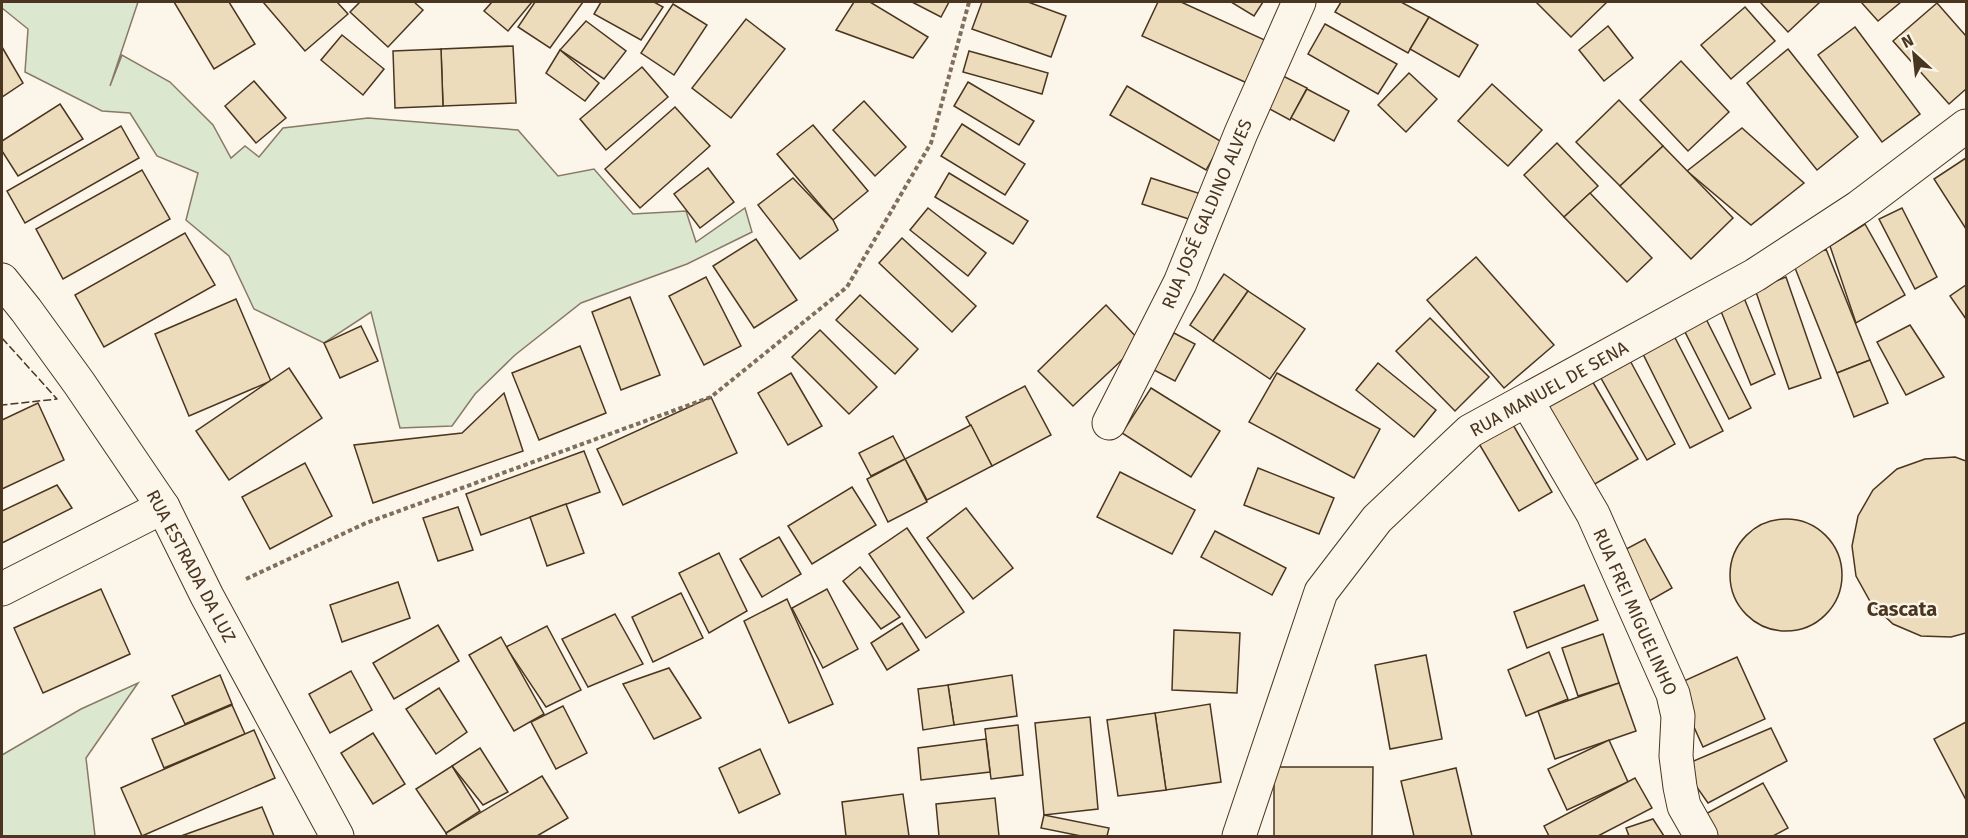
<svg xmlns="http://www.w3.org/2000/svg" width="1968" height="838" viewBox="0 0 1968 838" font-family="'Fira Sans',sans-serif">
  <rect width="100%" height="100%" fill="#fbf6e9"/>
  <!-- green -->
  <g fill="#dce7d0" stroke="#887966" stroke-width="1.5">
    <path d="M2,2H138L110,86L122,55L170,82L213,125L231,158L245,146L259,157L283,128L368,118L518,130L558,176L594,169L633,214L686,211L696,242L745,208L752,232L687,264L581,303L515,355L475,394L452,426L400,428L371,312L324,343L254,309L229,256L186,220L198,173L157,156L130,113L102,111L25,72L28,29L2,8Z"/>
    <path d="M138,683L86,758L95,836H2V755L81,709Z"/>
  </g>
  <!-- building -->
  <g fill="#ecdcbc" stroke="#4a3520" stroke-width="1.5">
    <path d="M174,2H229L255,44L214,69Z"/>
    <path d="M263,2H337L348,14L305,51Z"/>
    <path d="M360,2H414L423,10L388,47L350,12Z"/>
    <path d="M492,2H532L508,31L484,11Z"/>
    <path d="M535,2H583L550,48L518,27Z"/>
    <path d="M601,2H654L663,7L641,40L594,14Z"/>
    <path d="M854,2H870L928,37L913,58L836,30Z"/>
    <path d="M912,2H949L941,17Z"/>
    <path d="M982,2H1028L1066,16L1051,57L972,29Z"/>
    <path d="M1158,2H1181L1267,41L1247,83L1142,36Z"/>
    <path d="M1231,2H1263L1254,16Z"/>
    <path d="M1341,2H1401L1429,17L1408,53L1335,12Z"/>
    <path d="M1536,2H1607L1571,37Z"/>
    <path d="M1762,2H1820L1788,32L1761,3Z"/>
    <path d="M1861,2H1901L1878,21Z"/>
    <path d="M1937,3L1966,36V89L1949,104L1893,41Z"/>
    <path d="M673,4L707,25L674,75L641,53Z"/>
    <path d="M1745,7L1775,41L1731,79L1701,45Z"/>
    <path d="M1429,17L1478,45L1459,77L1410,49Z"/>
    <path d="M746,19L785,49L731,118L692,88Z"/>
    <path d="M586,21L626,51L604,79L560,50Z"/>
    <path d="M1325,24L1397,64L1378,94L1308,54Z"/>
    <path d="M1608,26L1633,58L1604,81L1579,50Z"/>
    <path d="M1855,27L1920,114L1882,142L1818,55Z"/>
    <path d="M342,35L384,69L363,95L321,60Z"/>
    <path d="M513,46L516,103L443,106L441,49Z"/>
    <path d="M2,47L23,83L2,97Z"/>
    <path d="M441,49L443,106L395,108L393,51Z"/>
    <path d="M1788,49L1858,137L1817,170L1747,83Z"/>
    <path d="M560,50L599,83L585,101L546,73Z"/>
    <path d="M969,51L1048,73L1042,94L963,72Z"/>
    <path d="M1681,61L1729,112L1688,151L1640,100Z"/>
    <path d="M642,67L668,97L606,150L580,119Z"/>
    <path d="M1409,73L1437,99L1406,132L1378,105Z"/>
    <path d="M1283,76L1307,88L1290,120L1266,107Z"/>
    <path d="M254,81L286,118L256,143L225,106Z"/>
    <path d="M968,82L1034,121L1019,145L954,106Z"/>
    <path d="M1492,84L1542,130L1508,166L1458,121Z"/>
    <path d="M1127,86L1222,142L1206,170L1110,115Z"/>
    <path d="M1307,89L1349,111L1334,141L1291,118Z"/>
    <path d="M1619,100L1663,146L1620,186L1576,142Z"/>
    <path d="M864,101L906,147L875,176L833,130Z"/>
    <path d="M60,104L83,139L18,176L2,151V141Z"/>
    <path d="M675,107L710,146L640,208L605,169Z"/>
    <path d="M962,124L1025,164L1005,195L941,156Z"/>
    <path d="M813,125L868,191L833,220L777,154Z"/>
    <path d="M121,126L139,158L25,223L7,191Z"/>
    <path d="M1742,128L1804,183L1751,225L1687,171Z"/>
    <path d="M1557,143L1598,186L1564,217L1524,175Z"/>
    <path d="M1663,146L1733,218L1691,259L1620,186Z"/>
    <path d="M1966,158V229L1934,179Z"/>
    <path d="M708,168L734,202L700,228L674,194Z"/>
    <path d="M142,170L170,219L63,279L36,229Z"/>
    <path d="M949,173L1028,221L1013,244L935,197Z"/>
    <path d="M793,178L833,220L838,230L800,259L758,205Z"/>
    <path d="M1151,178L1201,194L1192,220L1142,204Z"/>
    <path d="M1590,193L1652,258L1627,282L1564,217Z"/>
    <path d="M928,208L986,253L968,276L910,230Z"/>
    <path d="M1902,208L1937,277L1915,289L1879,219Z"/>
    <path d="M1865,224L1905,295L1856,323L1830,246Z"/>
    <path d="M185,233L215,285L104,347L75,295Z"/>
    <path d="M902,238L976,306L952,332L879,263Z"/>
    <path d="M756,239L797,300L754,328L713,266Z"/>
    <path d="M1826,249L1870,360L1837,373L1793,263Z"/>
    <path d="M1476,257L1554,345L1504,388L1427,300Z"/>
    <path d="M1224,274L1248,291L1213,341L1190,325Z"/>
    <path d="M706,277L741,346L704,365L669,296Z"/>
    <path d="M1786,277L1821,378L1789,389L1755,289Z"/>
    <path d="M1966,285V319L1950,296Z"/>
    <path d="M1248,291L1305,329L1270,379L1213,341Z"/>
    <path d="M1742,293L1775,374L1751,385L1718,304Z"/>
    <path d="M860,295L918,349L895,374L836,320Z"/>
    <path d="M630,297L660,375L621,390L592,312Z"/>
    <path d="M236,299L271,381L189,416L155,334Z"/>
    <path d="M1106,305L1141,342L1073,406L1038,371Z"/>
    <path d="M1703,313L1751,408L1729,419L1681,324Z"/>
    <path d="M1430,318L1489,377L1455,411L1396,351Z"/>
    <path d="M1910,325L1944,377L1906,395L1877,342Z"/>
    <path d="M361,326L378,361L340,378L324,343Z"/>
    <path d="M1670,328L1723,431L1690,448L1638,344Z"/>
    <path d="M820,330L877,387L849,414L792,357Z"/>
    <path d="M1174,333L1195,344L1175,381L1154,370Z"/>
    <path d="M580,346L606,413L539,440L512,373Z"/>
    <path d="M1627,355L1675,444L1647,460L1597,371Z"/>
    <path d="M1870,360L1888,403L1854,417L1837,373Z"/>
    <path d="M1378,363L1436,410L1414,437L1356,390Z"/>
    <path d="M289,368L322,418L229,480L196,431Z"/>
    <path d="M791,373L822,426L788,445L758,393Z"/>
    <path d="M1277,373L1380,429L1354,478L1249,422Z"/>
    <path d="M1591,379L1638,459L1588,488L1542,408Z"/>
    <path d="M1025,386L1051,435L992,466L966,417Z"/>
    <path d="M1151,388L1220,431L1191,477L1122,433Z"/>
    <path d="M504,393L523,451L373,503L354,445L462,433Z"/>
    <path d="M711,397L737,453L623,505L597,449Z"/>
    <path d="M38,403L64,460L2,489V420Z"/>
    <path d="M1512,423L1552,492L1519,511L1478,442Z"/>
    <path d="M971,425L992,466L927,500L905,459Z"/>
    <path d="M893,436L905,459L871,476L859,453Z"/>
    <path d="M584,451L600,492L481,535L466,494Z"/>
    <path d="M1955,457L1966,461V633L1951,637L1921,636L1893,624L1871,603L1856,576L1852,546L1858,516L1873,490L1897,469L1925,459Z"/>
    <path d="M905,459L927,502L888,522L867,479Z"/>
    <path d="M305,463L332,516L270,549L242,497Z"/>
    <path d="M1258,468L1334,498L1319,534L1244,505Z"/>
    <path d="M1120,472L1195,510L1172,554L1097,517Z"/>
    <path d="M57,485L72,508L2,543V511Z"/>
    <path d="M852,487L876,525L812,564L788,526Z"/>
    <path d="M566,504L584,553L547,566L530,517Z"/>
    <path d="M458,507L473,550L438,561L423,518Z"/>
    <path d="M966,508L1013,568L973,599L927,538Z"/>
    <circle cx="1786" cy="575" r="56"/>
    <path d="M907,528L964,612L926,638L869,554Z"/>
    <path d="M1215,531L1286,568L1272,595L1201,557Z"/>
    <path d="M779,537L801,574L762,597L740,559Z"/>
    <path d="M1645,539L1672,588L1644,604L1617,554Z"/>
    <path d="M719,553L747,611L709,633L679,573Z"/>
    <path d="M860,567L900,617L881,629L843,581Z"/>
    <path d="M398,582L410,618L342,642L330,605Z"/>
    <path d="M1584,585L1598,620L1527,648L1514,612Z"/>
    <path d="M101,589L130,654L43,693L14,628Z"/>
    <path d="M827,589L858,649L823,668L792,608Z"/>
    <path d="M681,593L703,638L653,662L632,617Z"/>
    <path d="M787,599L833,704L789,723L744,621Z"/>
    <path d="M615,614L643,664L588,687L562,639Z"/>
    <path d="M902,623L919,650L887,670L871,643Z"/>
    <path d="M438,625L459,661L394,699L373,663Z"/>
    <path d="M547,626L581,690L546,707L506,647Z"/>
    <path d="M1174,630L1240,633L1237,693L1172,690Z"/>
    <path d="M1603,634L1619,683L1578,696L1562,648Z"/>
    <path d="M501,637L544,714L514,731L469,655Z"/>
    <path d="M1549,652L1568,699L1526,716L1508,670Z"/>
    <path d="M1426,655L1442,739L1390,749L1375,665Z"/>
    <path d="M1737,657L1765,719L1703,747L1675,685Z"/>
    <path d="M669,668L701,718L654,739L623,684Z"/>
    <path d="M351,671L372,710L330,733L309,694Z"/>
    <path d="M220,675L232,704L185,724L172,696Z"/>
    <path d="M1012,675L1017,716L954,725L948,685Z"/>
    <path d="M1619,683L1636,731L1555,759L1538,711Z"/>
    <path d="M948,685L954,725L923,730L918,689Z"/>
    <path d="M439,688L467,732L436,754L406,709Z"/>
    <path d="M1210,704L1221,782L1166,790L1155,713Z"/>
    <path d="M232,705L245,734L164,768L152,739Z"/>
    <path d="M563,706L587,753L556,769L531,722Z"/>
    <path d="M1155,713L1166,790L1118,796L1107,720Z"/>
    <path d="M1090,717L1098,809L1044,815L1035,723Z"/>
    <path d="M1966,722V800L1934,739Z"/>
    <path d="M1018,725L1023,775L991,779L985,729Z"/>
    <path d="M1771,728L1787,761L1708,803L1682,766Z"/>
    <path d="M254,730L275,778L142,836L121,788Z"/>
    <path d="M373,733L405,784L373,804L341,753Z"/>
    <path d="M986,739L990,772L921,780L918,748Z"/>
    <path d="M1609,740L1628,782L1567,810L1548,769Z"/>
    <path d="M480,748L508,792L483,805L452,766Z"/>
    <path d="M760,749L780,794L739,813L719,768Z"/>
    <path d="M452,766L480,811L446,833L416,789Z"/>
    <path d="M1274,767H1373L1372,836H1274Z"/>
    <path d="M1456,768L1472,836H1414L1401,781Z"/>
    <path d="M542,776L568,818L537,836H447L446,833Z"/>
    <path d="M1635,778L1652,808L1598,836H1549L1544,826Z"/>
    <path d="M1763,783L1788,828L1773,836H1711L1700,817Z"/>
    <path d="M903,794L909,836H846L842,802Z"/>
    <path d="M995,798L999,836H939L936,804Z"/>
    <path d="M262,807L274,836H181Z"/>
    <path d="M1044,815L1109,828L1107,836H1081L1041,828Z"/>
    <path d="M1653,819L1664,836H1629L1626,828Z"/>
  </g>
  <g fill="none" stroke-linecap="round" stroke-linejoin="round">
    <!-- minor casing -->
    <g stroke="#4a3520" stroke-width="35">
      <g id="minor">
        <path d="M1527,401L1593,514L1673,694L1678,716L1676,756L1680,787L1684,806L1701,836"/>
        <path d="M1109,423L1180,283L1241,133L1299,2"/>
        <path d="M2,589L163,507"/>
        <path d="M1239,836L1321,592L1377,519L1470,431L1755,275L1859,207L1966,126"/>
      </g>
    </g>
    <!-- major casing -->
    <g stroke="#4a3520" stroke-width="35">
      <path id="major" d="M2,280L26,310L79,383L163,507L207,596L337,836"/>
    </g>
    <!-- path -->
    <path stroke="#7f6f5c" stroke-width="4" stroke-dasharray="4.5 3" stroke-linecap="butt" d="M246,579L366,523L711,397L847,287L931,143L969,2"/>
    <!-- minor -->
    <use href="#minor" stroke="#fbf6e9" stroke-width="33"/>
    <!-- major -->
    <use href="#major" stroke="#fbf6e9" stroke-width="33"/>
    <!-- fence -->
    <path stroke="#4a3520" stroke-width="1.5" stroke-dasharray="8 3" stroke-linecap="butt" d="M2,338L57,399L2,405"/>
  </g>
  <g text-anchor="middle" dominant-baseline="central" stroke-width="4.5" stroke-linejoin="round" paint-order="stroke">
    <!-- street labels -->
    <g font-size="18" fill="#4a3520" stroke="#fbf6e9">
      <text transform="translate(1207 214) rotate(-67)">RUA JOSÉ GALDINO ALVES</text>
      <text transform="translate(1549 389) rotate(-29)">RUA MANUEL DE SENA</text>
      <text transform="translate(191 566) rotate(62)">RUA ESTRADA DA LUZ</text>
      <text transform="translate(1635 612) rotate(66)">RUA FREI MIGUELINHO</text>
    </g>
    <!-- neighbourhood labels -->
    <g font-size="20" font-weight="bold" fill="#4a3520" stroke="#fbf6e9">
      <text x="1902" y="609">Cascata</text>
    </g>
  </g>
  <!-- border -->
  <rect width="1968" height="838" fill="none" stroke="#4a3520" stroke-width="6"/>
  <!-- north arrow -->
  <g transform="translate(1914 54) rotate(333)" stroke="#fbf6e9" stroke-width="4.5" paint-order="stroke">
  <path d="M0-4.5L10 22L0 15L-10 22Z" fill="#4a3520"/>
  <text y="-9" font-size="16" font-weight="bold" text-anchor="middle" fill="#4a3520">N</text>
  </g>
</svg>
